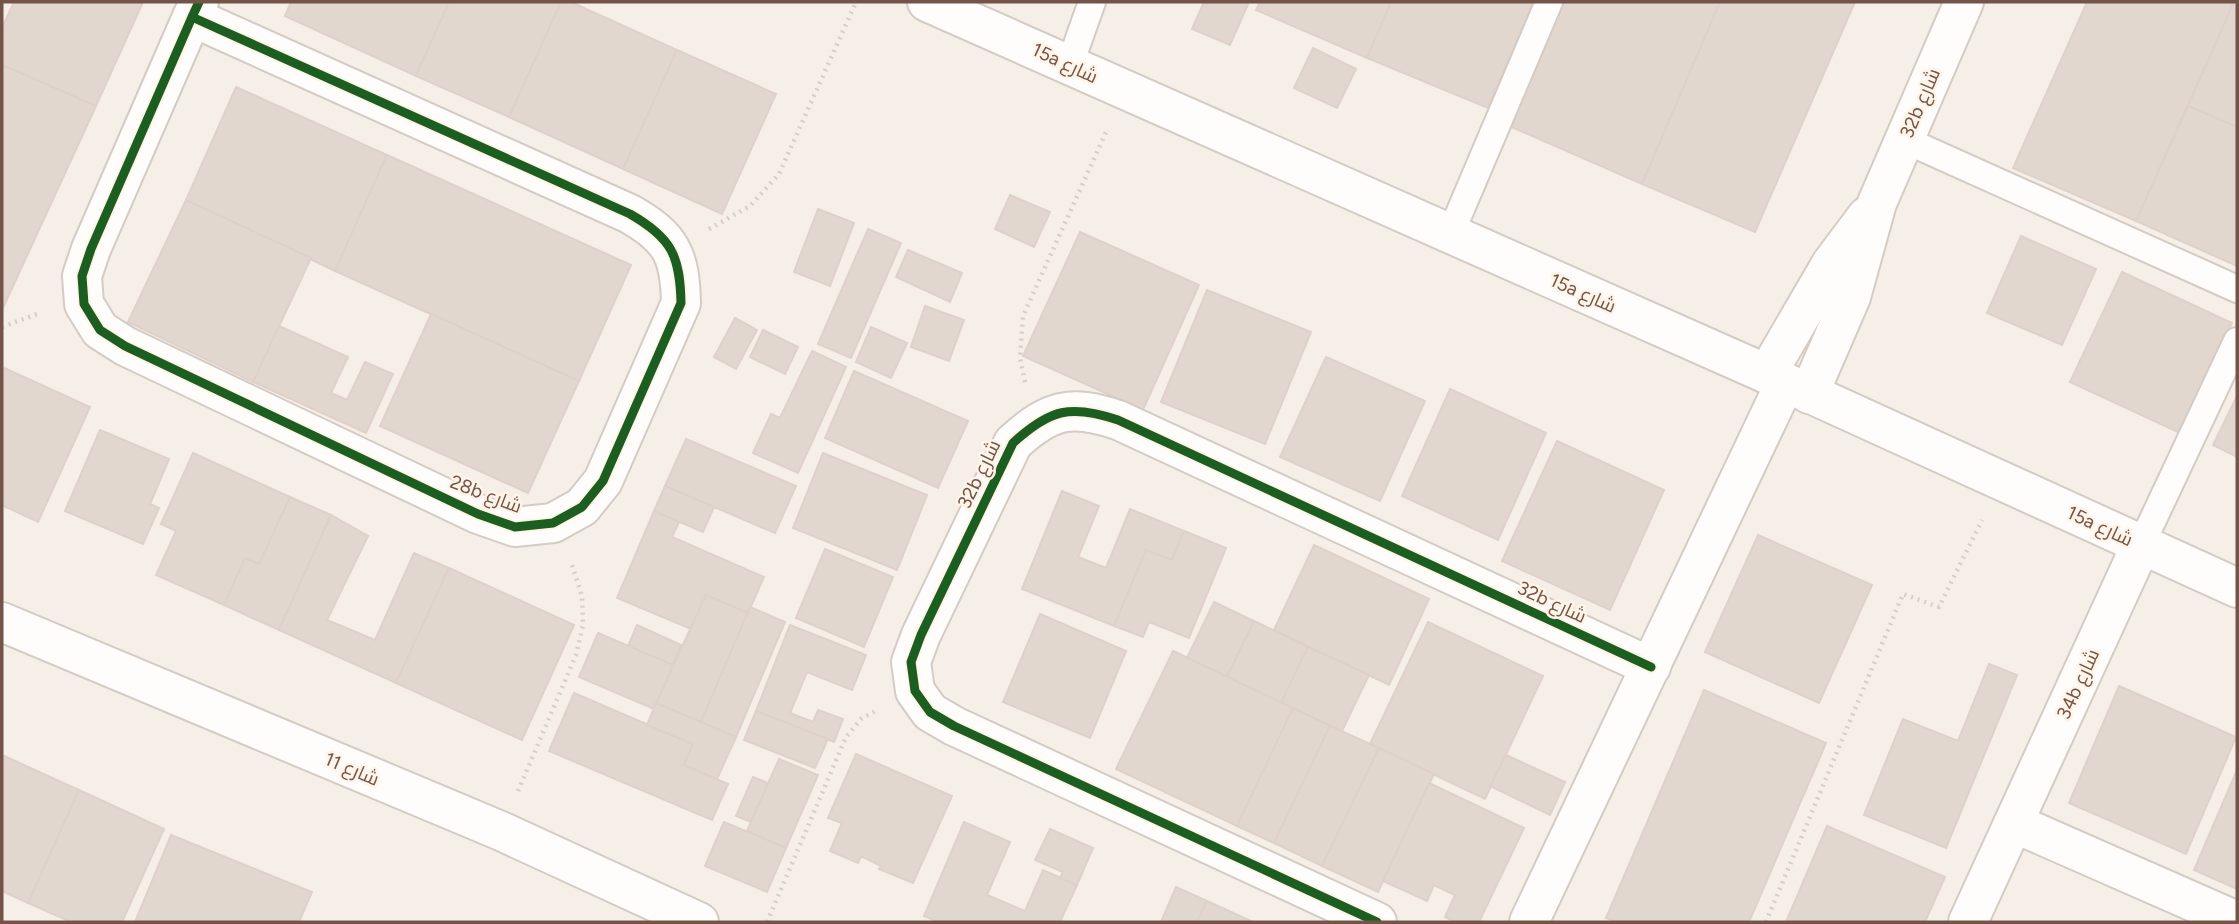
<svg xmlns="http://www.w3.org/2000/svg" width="2239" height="924" viewBox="0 0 2239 924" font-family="Figtree,Cairo,sans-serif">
  <rect width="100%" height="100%" fill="#f6efe7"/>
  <!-- building -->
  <g fill="#e2d7cf" stroke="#dfd1ca" stroke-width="2">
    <path d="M14,2H143L96,106L2,65V28Z"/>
    <path d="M291,2H449L416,76L285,16Z"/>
    <path d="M449,2H561L509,117L416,76Z"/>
    <path d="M561,2H571L677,50L623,169L509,117Z"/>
    <path d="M1204,2H1249L1230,45L1192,29Z"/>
    <path d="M1260,2H1391L1367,58L1256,10Z"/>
    <path d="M1391,2H1534L1488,108L1367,58Z"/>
    <path d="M1561,2H1720L1642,184L1507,125Z"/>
    <path d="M1720,2H1855L1755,232L1642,184Z"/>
    <path d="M2087,2H2234L2136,221L2013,168Z"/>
    <path d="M2234,2H2237V127L2188,106Z"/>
    <path d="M1313,48L1356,69L1337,108L1294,88Z"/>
    <path d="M677,50L776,94L722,214L623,169Z"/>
    <path d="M2,65L96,106L2,310Z"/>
    <path d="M236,87L387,155L335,271L186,200Z"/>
    <path d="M2188,106L2237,127V266L2136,221Z"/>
    <path d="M387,155L631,265L579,381L335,271Z"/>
    <path d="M1010,195L1050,212L1034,247L995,229Z"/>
    <path d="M186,200L311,258L253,382L128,322Z"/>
    <path d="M818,209L854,223L830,286L794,272Z"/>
    <path d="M868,229L901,243L851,358L818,344Z"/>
    <path d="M1080,232L1199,285L1143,410L1023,356Z"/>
    <path d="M2021,236L2096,269L2062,345L1987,313Z"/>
    <path d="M908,250L962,273L950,302L896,277Z"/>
    <path d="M2122,272L2232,323L2180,433L2070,382Z"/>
    <path d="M1207,290L1311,332L1265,444L1161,402Z"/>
    <path d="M925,306L964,320L949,361L911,347Z"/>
    <path d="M431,314L579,381L528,493L380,426Z"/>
    <path d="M735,318L757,330L736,369L714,357Z"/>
    <path d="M279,326L348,357L331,393L347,400L365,362L393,374L366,433L253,382Z"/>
    <path d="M871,327L907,343L891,378L856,362Z"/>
    <path d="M763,330L798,347L785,374L750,357Z"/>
    <path d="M812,351L846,367L798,473L753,453L771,414L780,418Z"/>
    <path d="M1326,357L1425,401L1380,501L1280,457Z"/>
    <path d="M2,367L90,407L38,522L2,505Z"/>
    <path d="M854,371L968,421L938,488L825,438Z"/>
    <path d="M1450,389L1546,433L1498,540L1402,496Z"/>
    <path d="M2237,396V457L2213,445Z"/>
    <path d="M100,430L169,459L150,504L159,508L143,544L65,511Z"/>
    <path d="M686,439L796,486L775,533L665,486Z"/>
    <path d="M1557,441L1664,490L1610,610L1502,561Z"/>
    <path d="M193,453L290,497L259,564L245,558L224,605L156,575L176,531L161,524Z"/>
    <path d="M823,453L927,495L897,570L793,528Z"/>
    <path d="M665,486L714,507L703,532L654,511Z"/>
    <path d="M1062,491L1099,506L1078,557L1106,568L1130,509L1184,531L1172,560L1146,550L1114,626L1022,589Z"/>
    <path d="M290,497L331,515L279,630L224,605L245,558L259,564Z"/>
    <path d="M654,511L679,522L672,537L764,577L748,613L706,595L691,629L617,598Z"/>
    <path d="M331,515L368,536L327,620L375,640L414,553L449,568L396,683L279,630Z"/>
    <path d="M1184,531L1226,548L1189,638L1149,622L1143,637L1114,626L1146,550L1172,560Z"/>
    <path d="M1758,535L1872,585L1819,703L1705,652Z"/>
    <path d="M1314,545L1429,599L1389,685L1274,630Z"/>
    <path d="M825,549L893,577L864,647L796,618Z"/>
    <path d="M449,568L574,625L522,740L396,683Z"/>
    <path d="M706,595L748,613L701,722L656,703Z"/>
    <path d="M1214,602L1254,621L1227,677L1187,658Z"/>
    <path d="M750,607L785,622L736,737L701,722Z"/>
    <path d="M1040,614L1126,651L1090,738L1003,702Z"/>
    <path d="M1254,621L1308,647L1281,703L1227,677Z"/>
    <path d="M1428,622L1543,676L1485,799L1370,744Z"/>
    <path d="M637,625L681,645L673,665L628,646Z"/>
    <path d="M790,625L866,655L852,690L807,672L790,713L813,722L818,710L843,719L834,742L756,711Z"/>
    <path d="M598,633L673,665L654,709L579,677Z"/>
    <path d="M1308,647L1369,675L1342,731L1281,703Z"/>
    <path d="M1173,651L1293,708L1237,826L1116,769Z"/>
    <path d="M1989,664L2017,675L1946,848L1864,815L1903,719L1958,741Z"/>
    <path d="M2119,686L2236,737L2186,854L2069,803Z"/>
    <path d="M1704,690L1826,743L1749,922H1617L1606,918Z"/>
    <path d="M574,693L693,744L684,765L728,784L712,820L549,751Z"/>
    <path d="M656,703L736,737L717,779L684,765L693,744L647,725Z"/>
    <path d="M1293,708L1330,726L1274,843L1237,826Z"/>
    <path d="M756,711L828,739L815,768L744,740Z"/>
    <path d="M1330,726L1379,748L1322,866L1274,843Z"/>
    <path d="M1379,748L1434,774L1378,892L1322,866Z"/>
    <path d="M856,754L952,796L913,883L879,869L881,866L861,856L858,863L830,851L842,823L828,818Z"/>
    <path d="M2,755L79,790L28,903L2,891Z"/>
    <path d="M1506,755L1565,782L1550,815L1490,786Z"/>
    <path d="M779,759L818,775L786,848L747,831Z"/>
    <path d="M2237,770V889L2194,870Z"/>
    <path d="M753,777L768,783L751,822L736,816Z"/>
    <path d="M1429,783L1524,828L1479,922H1456L1445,917L1455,895L1434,885L1427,901L1383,881Z"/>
    <path d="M79,790L164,829L122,922H71L28,903Z"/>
    <path d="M724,822L786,848L767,892L705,866Z"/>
    <path d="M964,822L1010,842L987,895L1025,911L1043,870L1077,885L1060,922H938L924,916Z"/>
    <path d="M1827,826L1945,877L1925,922H1786Z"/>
    <path d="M1050,829L1093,848L1077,885L1060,878L1063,872L1035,860Z"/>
    <path d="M171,835L312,892L299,922H135Z"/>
    <path d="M1176,887L1207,901L1197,922H1161Z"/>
    <path d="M1207,901L1253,922H1197Z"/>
  </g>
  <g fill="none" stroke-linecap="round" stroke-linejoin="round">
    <!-- lane casing -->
    <g stroke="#d4cbc5" stroke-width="30">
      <g id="lane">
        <path d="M1070,64L1092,2"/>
        <path d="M1905,140L2237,289"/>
        <path d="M1450,235L1549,2"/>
        <path d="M2141,545L2237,341"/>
      </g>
    </g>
    <!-- street casing -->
    <g stroke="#d4cbc5" stroke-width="42">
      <g id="street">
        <path d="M927,2L1767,374L2237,588"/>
        <path d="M192,17L630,214C672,238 680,256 681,303L603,481L582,507L553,523L515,527L478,514L125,346L100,330L84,304L82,276L91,249L192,17L199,2"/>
        <path d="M1767,374L1831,264L1867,216"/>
        <path d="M1809,394L1851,297L1877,203L1964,2"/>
        <path d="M2,622L501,831L699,922"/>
        <path d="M2014,823L2237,921"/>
        <path d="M1377,922L954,726L930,712L915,691L911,662L921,635L1013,443C1050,409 1071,404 1118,420L1651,667"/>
        <path d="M1529,922L1785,383"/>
        <path d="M1968,922L2141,545"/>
      </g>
    </g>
    <!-- path -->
    <g stroke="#d7cec9" stroke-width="4.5" stroke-dasharray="2 5" stroke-linecap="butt">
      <path d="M709,229L750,206L779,174L856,2"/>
      <path d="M2,327L40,313"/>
      <path d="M1025,382L1020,358L1023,316L1107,130"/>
      <path d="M518,791L576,655L583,625L582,596L571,562"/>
      <path d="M767,922L846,737L861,719L877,710"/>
      <path d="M1766,922L1903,594L1939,607L1982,520"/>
    </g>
    <!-- lane -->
    <use href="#lane" stroke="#fefdfb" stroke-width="26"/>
    <!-- street -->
    <use href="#street" stroke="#fefdfb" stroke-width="38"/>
    <!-- cycleway casing -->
    <g stroke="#fff4e8" stroke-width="13">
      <g id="cycleway">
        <path d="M192,17L630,214C672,238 680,256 681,303L603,481L582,507L553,523L515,527L478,514L125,346L100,330L84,304L82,276L91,249L192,17L199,2"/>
        <path d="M1377,922L954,726L930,712L915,691L911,662L921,635L1013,443C1050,409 1071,404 1118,420L1651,667"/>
      </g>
    </g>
    <!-- cycleway -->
    <use href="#cycleway" stroke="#1b5e20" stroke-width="9"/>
  </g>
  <g text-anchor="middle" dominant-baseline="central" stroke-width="5" stroke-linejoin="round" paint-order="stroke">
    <!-- street labels -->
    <g font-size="19" fill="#745448" stroke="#fff4e8">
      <text transform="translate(1065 63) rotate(25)">15a شارع</text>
      <text transform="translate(1920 103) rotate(-67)">32b شارع</text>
      <text transform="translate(1583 293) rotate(24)">15a شارع</text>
      <text transform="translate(979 474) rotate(-64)">32b شارع</text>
      <text transform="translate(486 494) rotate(21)">28b شارع</text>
      <text transform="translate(2100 526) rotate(25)">15a شارع</text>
      <text transform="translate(1552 602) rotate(25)">32b شارع</text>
      <text transform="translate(2078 684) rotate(-65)">34b شارع</text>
      <text transform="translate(352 769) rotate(23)">شارع 11</text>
    </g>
  </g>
  <!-- border -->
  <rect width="2239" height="924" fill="none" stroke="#745448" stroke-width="7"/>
</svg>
